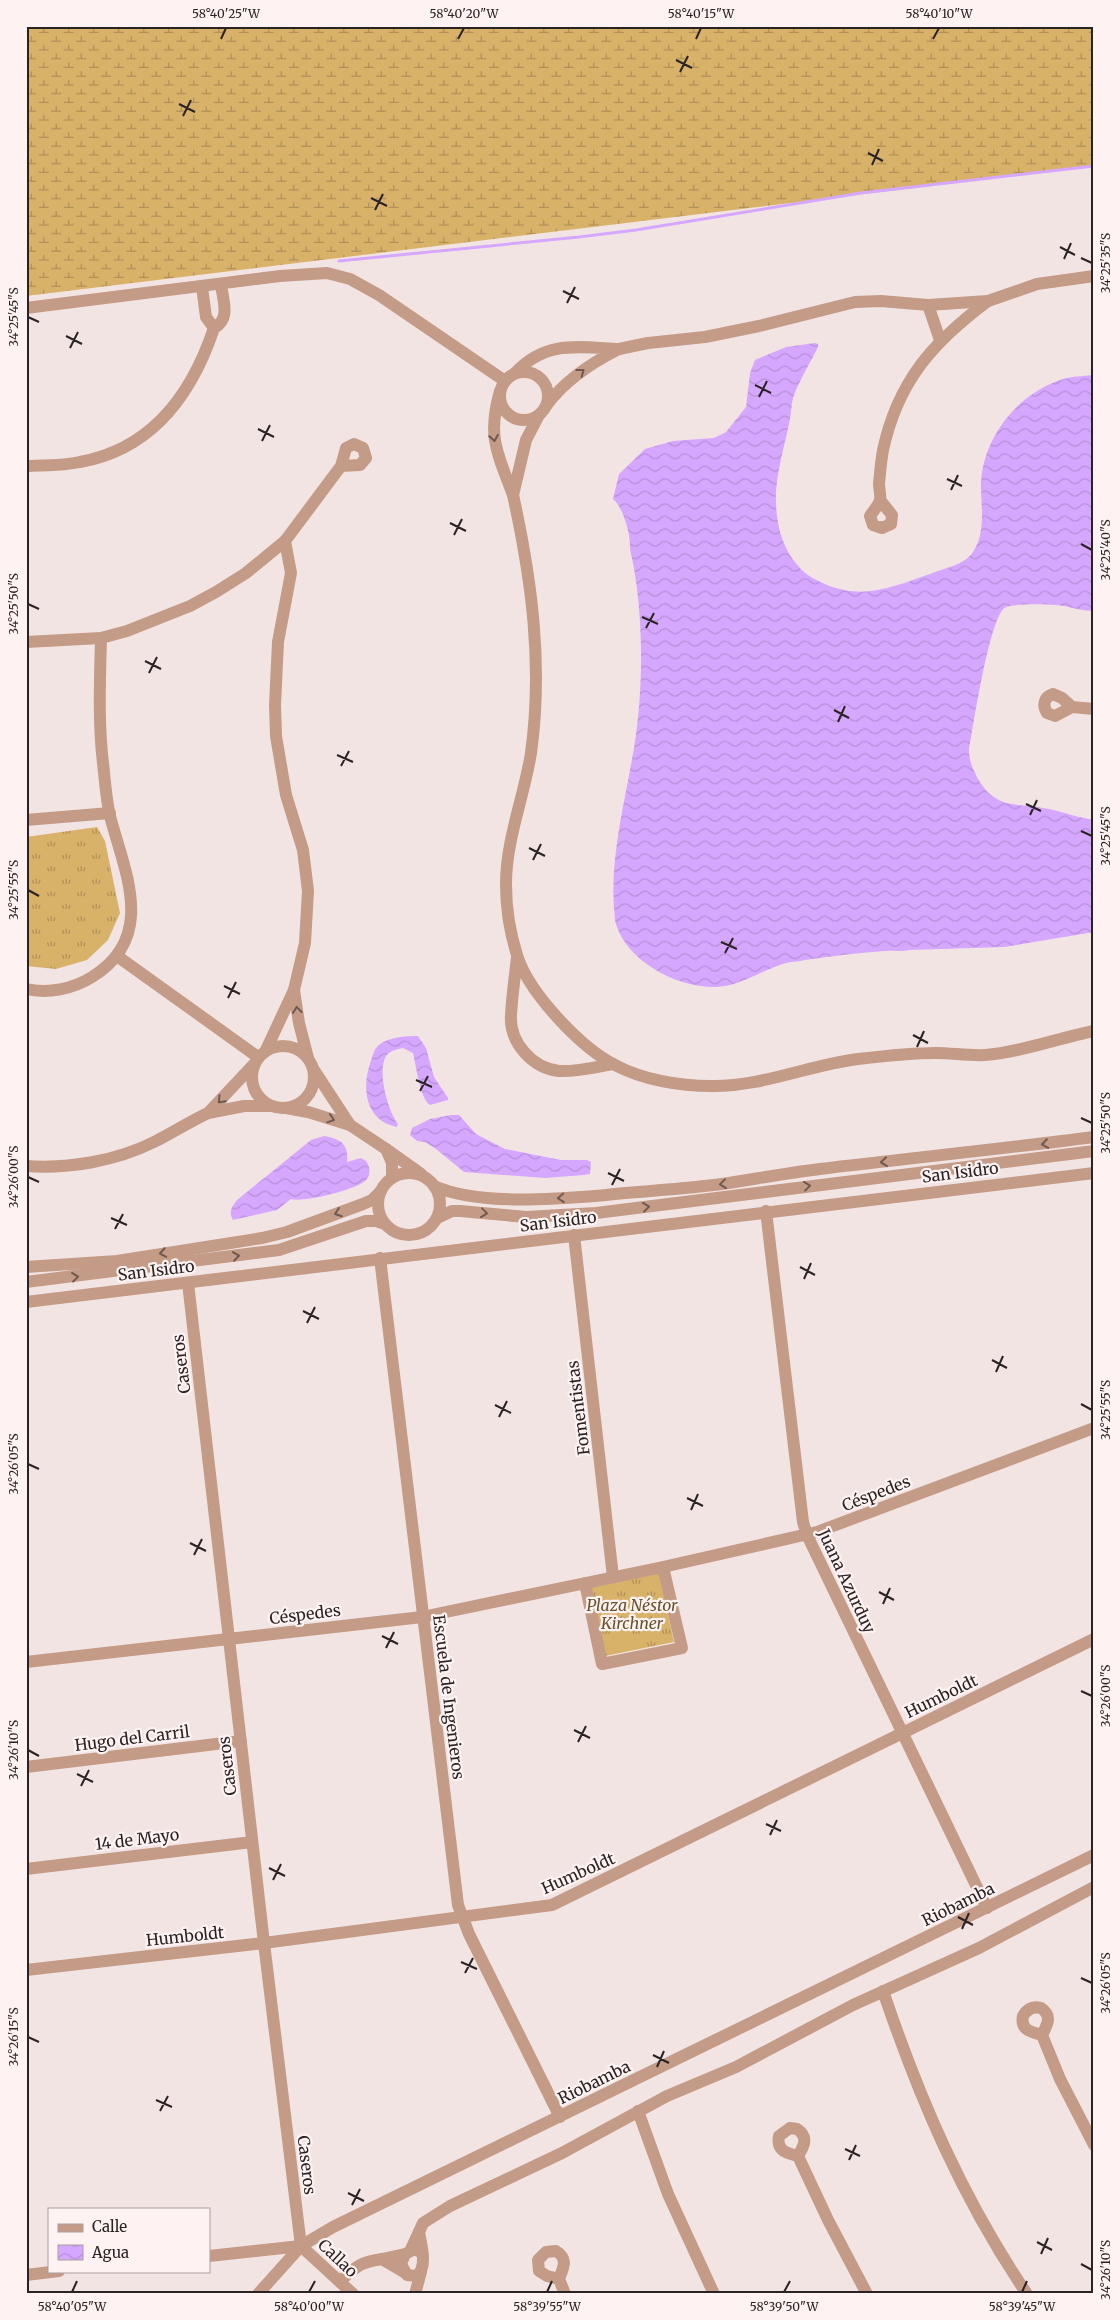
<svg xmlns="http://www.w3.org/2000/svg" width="1120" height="2320" viewBox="0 0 1120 2320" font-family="Merriweather,serif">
  <defs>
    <pattern id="grass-tufts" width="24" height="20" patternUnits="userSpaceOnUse" patternTransform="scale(1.25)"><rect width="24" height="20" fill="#d9b26a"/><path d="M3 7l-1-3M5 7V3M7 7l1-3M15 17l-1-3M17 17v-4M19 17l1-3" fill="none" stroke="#b09057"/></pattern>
    <pattern id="wetland-marsh" width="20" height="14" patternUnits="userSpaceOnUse" patternTransform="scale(1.25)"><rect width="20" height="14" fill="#d9b26a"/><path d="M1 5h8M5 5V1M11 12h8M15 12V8" fill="none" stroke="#b09057"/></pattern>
    <pattern id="water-waves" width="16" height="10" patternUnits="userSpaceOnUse" patternTransform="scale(1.25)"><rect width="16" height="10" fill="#d6a7fe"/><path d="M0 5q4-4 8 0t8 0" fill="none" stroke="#b88fda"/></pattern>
  </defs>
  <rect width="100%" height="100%" fill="#f3e4e4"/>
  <!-- grass -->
  <g fill="url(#grass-tufts)">
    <path d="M97,827L105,841L120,913L108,940L87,960L56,969L26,966V837Z"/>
    <path d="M659,1573L674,1642L605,1656L590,1587Z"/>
  </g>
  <!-- wetland -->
  <path fill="url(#wetland-marsh)" d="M26,26H1094V166L26,296Z"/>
  <!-- pitch -->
  <g fill="#d9b26a">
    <path d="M650,1631L653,1639L637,1643L635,1635Z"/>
    <path d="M624,1638L626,1646L610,1650L608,1641Z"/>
  </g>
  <!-- water -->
  <g fill="url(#water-waves)">
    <path d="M815,343L818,344V347C810,364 799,380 793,398C791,406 791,416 789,424C784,447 778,468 776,491C775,519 780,547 800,568C807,576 816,580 825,584C864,601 894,586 930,574C944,568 963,566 973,552C986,532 981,508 981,485C982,437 1020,390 1067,378C1076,376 1085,376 1094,375V611C1083,611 1074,608 1064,606C1052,604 1017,603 1006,607C990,613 973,728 969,750C969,761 973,769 978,779C997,811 1017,802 1049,809C1064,812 1079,818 1094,820V932L1004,947L910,950C898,952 895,950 884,951C857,953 832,956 805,960C799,962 793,961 786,963C761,970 738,988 711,987C675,986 627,961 616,924C614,919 615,914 614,909C610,855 625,802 634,748C644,688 644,608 630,549C631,535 623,507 613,499L619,474L645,449L673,441L714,438L726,432L746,407L750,373L755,360L786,347Z"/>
    <path d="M418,1036L426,1048L434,1077L448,1098V1100L430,1105C420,1099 416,1065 413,1053L403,1048C397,1049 390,1051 386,1056C377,1072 388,1111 398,1124L397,1127C365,1121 361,1087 371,1061C372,1057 374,1050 377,1047C386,1037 406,1036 418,1036Z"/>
    <path d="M451,1115H459L476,1134L505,1149L561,1160H587L591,1162L590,1174L584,1175L545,1178L464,1172L436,1149L425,1142L417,1141L410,1135L412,1128L430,1119Z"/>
    <path d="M324,1136C341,1139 349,1144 347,1162L361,1158L366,1161C370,1166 371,1174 367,1179C360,1189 303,1203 291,1199L277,1210L233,1220C228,1212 232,1207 237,1200L311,1140Z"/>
  </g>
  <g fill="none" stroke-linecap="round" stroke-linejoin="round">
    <!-- stream -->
    <path stroke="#d6a7fe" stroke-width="3" d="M339,261L579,237L636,230L861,193L1094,166"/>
    <!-- street -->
    <g stroke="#c49b86" stroke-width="12">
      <path d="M202,287L206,317L214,328C231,319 223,300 221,285"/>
      <path d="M928,305L940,340"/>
      <path d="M26,308L280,276L327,273L350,279L379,295L505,381"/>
      <path d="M619,349L648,343L705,337L759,326L855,302L881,301L928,305L988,301L1037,284L1094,276"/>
      <circle cx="524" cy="396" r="24"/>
      <path d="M515,373C546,340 578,347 619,349C591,363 565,380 546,406"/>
      <path d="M500,391C487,437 497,452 513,495L526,440L539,415"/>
      <path d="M26,466C44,465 62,466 80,462C153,449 192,394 214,328"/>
      <path d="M513,495C532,581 543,666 531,753C524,797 506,840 506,884C506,907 510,933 517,955C528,992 581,1048 615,1065C643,1080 680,1086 711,1086C761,1087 809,1065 858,1059C884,1056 910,1053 936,1053C952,1053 969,1056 985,1055C1022,1052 1058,1038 1094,1031"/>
      <path d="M880,500L892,515L891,524L882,528L873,525L870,516C873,511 879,505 880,500C881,495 879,489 879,484C880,473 881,461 883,450C898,381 933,342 988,301"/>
      <path d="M285,541L291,573L278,642L275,705L276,736L286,795L303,850L308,891L305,943L294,990"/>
      <path d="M26,642L101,638L127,631L190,606L216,592L246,573L285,541L341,466L346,448L354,444L363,448L366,458L360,465L341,466"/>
      <path d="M1072,707L1062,698L1053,694C1044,697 1042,705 1047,713L1055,716L1072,707L1094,709"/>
      <path d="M26,820L110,813"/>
      <path d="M117,956L258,1057"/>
      <path d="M517,957C515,976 512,996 511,1015C509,1042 532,1068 559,1071C576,1072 596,1067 613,1064"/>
      <path d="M26,989C48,994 73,989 92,977C157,937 125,873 110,816C106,799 105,780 103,763C98,721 100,679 101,638"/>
      <circle cx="283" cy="1077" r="31"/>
      <path d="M266,1050L294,990L299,1023L308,1058"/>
      <path d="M254,1064L208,1113L244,1106H272"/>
      <path d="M286,1108L308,1112L350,1125L314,1070"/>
      <path d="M350,1125L386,1149"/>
      <path d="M26,1166C69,1169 116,1161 154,1142C172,1133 189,1122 208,1113"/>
      <circle cx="409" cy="1204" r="31"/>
      <path d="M392,1178V1163L386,1149L421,1174"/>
      <path d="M434,1186C479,1206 556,1199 606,1195C644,1191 684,1189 722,1184C755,1179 787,1173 820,1169C911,1158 1002,1149 1094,1137"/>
      <path d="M766,1211L803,1522L807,1535L987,1908"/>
      <path d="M437,1218L452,1211H460L526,1217L596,1213L1094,1151"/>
      <path d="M574,1235L613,1577"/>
      <path d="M380,1258L458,1905L469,1934L560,2117"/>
      <path d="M26,1267L117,1261L262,1238L287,1232L363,1204L372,1200L381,1191"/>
      <path d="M26,1282L279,1250L366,1221H376L385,1224"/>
      <path d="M188,1283L264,1943L301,2246"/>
      <path d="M26,1302L1094,1173"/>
      <path d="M585,1583L602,1664L682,1648L663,1567"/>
      <path d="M26,1662L422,1617L663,1567L817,1532L1094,1428"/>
      <path d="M26,1767L241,1741"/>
      <path d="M26,1869L252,1842"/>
      <path d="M26,1970L264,1943L552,1905L1094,1639"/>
      <path d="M883,1991C920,2100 962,2198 1027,2294"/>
      <path d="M1042,2035C1031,2032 1020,2030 1023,2016C1027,2009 1033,2006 1041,2008C1053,2016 1047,2025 1042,2035L1060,2079L1094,2145"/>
      <path d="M638,2111L668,2194L714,2294"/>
      <path d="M798,2156C787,2153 776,2151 779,2136L790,2128L797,2129C809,2137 804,2146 798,2156L828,2220L867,2294"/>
      <path d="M419,2232L423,2223L450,2206L562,2153L667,2096L736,2067L853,2005L979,1948L1094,1887"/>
      <path d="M301,2246L353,2294"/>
      <path d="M411,2249L419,2232C421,2244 428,2266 417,2276L407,2275L401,2264L405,2254L415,2249L422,2253"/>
      <path d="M209,2256L301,2246L333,2227L1094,1855"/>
      <path d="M404,2272L382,2259L405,2254"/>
      <path d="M26,2275L59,2271"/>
      <path d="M559,2279L547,2276L539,2271L538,2260L546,2252L556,2251C569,2259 563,2268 559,2279L565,2294"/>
      <path d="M340,2281C356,2267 360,2262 382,2259"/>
      <path d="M258,2294L301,2246"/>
      <path d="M415,2294L421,2272"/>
    </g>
  </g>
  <!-- one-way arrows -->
  <defs><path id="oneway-chevron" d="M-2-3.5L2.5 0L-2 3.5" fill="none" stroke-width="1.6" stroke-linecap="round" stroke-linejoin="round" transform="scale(1.25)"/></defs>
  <g stroke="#6f5950">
    <use href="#oneway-chevron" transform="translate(581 372) rotate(-37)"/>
    <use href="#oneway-chevron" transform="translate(494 438) rotate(81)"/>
    <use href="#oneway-chevron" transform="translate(297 1010) rotate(-97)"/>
    <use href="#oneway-chevron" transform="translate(221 1100) rotate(134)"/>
    <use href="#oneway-chevron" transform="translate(331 1119) rotate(18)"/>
    <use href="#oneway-chevron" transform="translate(1045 1144) rotate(172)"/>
    <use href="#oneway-chevron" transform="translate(884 1162) rotate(174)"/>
    <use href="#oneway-chevron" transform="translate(723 1184) rotate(173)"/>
    <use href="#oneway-chevron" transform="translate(807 1186) rotate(-7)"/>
    <use href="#oneway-chevron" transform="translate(561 1198) rotate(176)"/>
    <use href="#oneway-chevron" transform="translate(646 1207) rotate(-7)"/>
    <use href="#oneway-chevron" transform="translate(338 1213) rotate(160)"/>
    <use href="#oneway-chevron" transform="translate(484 1213) rotate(7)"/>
    <use href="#oneway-chevron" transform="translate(163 1253) rotate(170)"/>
    <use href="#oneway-chevron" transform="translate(236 1256) rotate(-8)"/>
    <use href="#oneway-chevron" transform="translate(75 1277) rotate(-7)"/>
  </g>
  <!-- ticks -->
  <path fill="none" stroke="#292324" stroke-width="2" d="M221,39L226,28M458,39L464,28M696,39L701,28M933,39L939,28M676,60L692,68M680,72L688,56M179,104L195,112M183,116L191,100M868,153L883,161M872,165L879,149M371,198L387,206M375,210L383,194M1060,247L1075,255M1081,258L1092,263M1064,259L1071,243M563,291L579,299M567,303L575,287M28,317L39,322M66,336L82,344M70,348L78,332M755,385L771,393M759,397L767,381M258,429L274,437M262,441L270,425M947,479L962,486M951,490L958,475M450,523L466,531M454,535L462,519M1081,544L1092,550M28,604L39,609M642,617L658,624M646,628L654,613M145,661L161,669M149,673L157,657M834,710L849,718M838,722L845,706M337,755L353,762M341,766L349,751M1026,804L1041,811M1030,815L1037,800M1081,831L1092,836M529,848L545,856M533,860L541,844M28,890L39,896M721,942L737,949M725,953L733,938M224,986L240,994M228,998L236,982M913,1035L928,1043M917,1047L924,1031M416,1080L432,1087M420,1091L428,1076M1081,1118L1092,1123M608,1173L624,1181M28,1177L39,1182M612,1185L620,1169M111,1218L127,1225M115,1229L123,1214M800,1267L815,1275M804,1279L811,1263M303,1311L319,1319M307,1323L315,1307M992,1360L1007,1368M996,1372L1003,1356M1081,1404L1092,1410M495,1405L511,1413M499,1417L507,1401M28,1464L39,1469M687,1498L703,1506M691,1510L698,1494M190,1543L206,1551M194,1555L202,1539M879,1592L894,1600M883,1604L890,1588M382,1636L398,1644M386,1648L394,1632M1081,1691L1092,1696M574,1730L590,1738M578,1742L586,1726M28,1750L39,1756M77,1774L93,1782M81,1786L89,1770M766,1824L781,1831M770,1835L777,1820M269,1868L285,1876M273,1880L281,1864M958,1917L973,1925M962,1929L969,1913M461,1962L477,1969M465,1973L473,1958M1081,1978L1092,1983M28,2037L39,2042M653,2055L669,2063M657,2067L664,2051M156,2100L172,2107M160,2111L168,2096M845,2149L860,2156M849,2160L856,2145M348,2193L364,2201M352,2205L360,2189M1037,2242L1052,2250M1041,2254L1048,2238M1081,2264L1092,2270M72,2292L77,2281M309,2292L315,2281M547,2292L552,2281M784,2292L790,2281M1022,2292L1027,2281"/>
  <g text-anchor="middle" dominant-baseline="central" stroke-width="4.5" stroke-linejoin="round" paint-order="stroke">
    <!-- street labels -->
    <g font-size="16" fill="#292324" stroke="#fef2f2">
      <text transform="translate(960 1172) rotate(-7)">San Isidro</text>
      <text transform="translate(558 1221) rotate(-7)">San Isidro</text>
      <text transform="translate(156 1270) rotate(-7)">San Isidro</text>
      <text transform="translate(181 1364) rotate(-97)">Caseros</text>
      <text transform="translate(578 1408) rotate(-97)">Fomentistas</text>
      <text transform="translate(876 1493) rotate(-21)">Céspedes</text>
      <text transform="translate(847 1581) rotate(65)">Juana Azurduy</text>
      <text transform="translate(305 1614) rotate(-7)">Céspedes</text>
      <text transform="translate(941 1696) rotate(-26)">Humboldt</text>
      <text transform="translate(449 1697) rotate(83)">Escuela de Ingenieros</text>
      <text transform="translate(132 1738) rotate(-7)">Hugo del Carril</text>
      <text transform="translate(227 1766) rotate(-97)">Caseros</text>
      <text transform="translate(137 1839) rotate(-7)">14 de Mayo</text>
      <text transform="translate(578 1873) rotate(-24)">Humboldt</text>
      <text transform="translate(958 1904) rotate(-26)">Riobamba</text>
      <text transform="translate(185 1936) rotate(-6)">Humboldt</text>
      <text transform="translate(594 2082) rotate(-26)">Riobamba</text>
      <text transform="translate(307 2165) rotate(83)">Caseros</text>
      <text transform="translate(338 2258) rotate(43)">Callao</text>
    </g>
    <!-- park labels -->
    <g font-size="16" font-style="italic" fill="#67522a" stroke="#fef2f2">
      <text x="632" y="1605">Plaza Néstor<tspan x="632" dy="18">Kirchner</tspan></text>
    </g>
  </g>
  <!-- border -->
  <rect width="1120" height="2320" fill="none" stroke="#fef2f2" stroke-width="55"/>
  <!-- legend -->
  <rect x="48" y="2208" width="162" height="65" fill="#fef2f2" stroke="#a99fa0"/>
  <rect x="58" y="2224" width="25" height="8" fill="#c49b86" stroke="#a99fa0"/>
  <text x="92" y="2232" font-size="15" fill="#292324">Calle</text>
  <rect x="58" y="2245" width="25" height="15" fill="url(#water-waves)" stroke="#a99fa0"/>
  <text x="92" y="2258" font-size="15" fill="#292324">Agua</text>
  <rect x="28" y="28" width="1064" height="2264" fill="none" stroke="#292324" stroke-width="2"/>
  <g font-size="12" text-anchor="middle" fill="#292324">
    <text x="226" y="18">58°40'25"W</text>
    <text x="464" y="18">58°40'20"W</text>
    <text x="701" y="18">58°40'15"W</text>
    <text x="939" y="18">58°40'10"W</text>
    <text transform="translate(1106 263) rotate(-90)" y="4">34°25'35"S</text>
    <text transform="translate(14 317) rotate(-90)" y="4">34°25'45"S</text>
    <text transform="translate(1106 550) rotate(-90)" y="4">34°25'40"S</text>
    <text transform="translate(14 604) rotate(-90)" y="4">34°25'50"S</text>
    <text transform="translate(1106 836) rotate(-90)" y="4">34°25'45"S</text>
    <text transform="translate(14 890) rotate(-90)" y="4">34°25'55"S</text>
    <text transform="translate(1106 1123) rotate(-90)" y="4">34°25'50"S</text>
    <text transform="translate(14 1177) rotate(-90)" y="4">34°26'00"S</text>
    <text transform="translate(1106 1410) rotate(-90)" y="4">34°25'55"S</text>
    <text transform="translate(14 1464) rotate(-90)" y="4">34°26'05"S</text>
    <text transform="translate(1106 1696) rotate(-90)" y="4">34°26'00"S</text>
    <text transform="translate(14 1750) rotate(-90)" y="4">34°26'10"S</text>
    <text transform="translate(1106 1983) rotate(-90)" y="4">34°26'05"S</text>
    <text transform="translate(14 2037) rotate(-90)" y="4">34°26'15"S</text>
    <text transform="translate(1106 2270) rotate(-90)" y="4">34°26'10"S</text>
    <text x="72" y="2311">58°40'05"W</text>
    <text x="309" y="2311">58°40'00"W</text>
    <text x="547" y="2311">58°39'55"W</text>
    <text x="784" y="2311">58°39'50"W</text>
    <text x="1022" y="2311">58°39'45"W</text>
  </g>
</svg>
